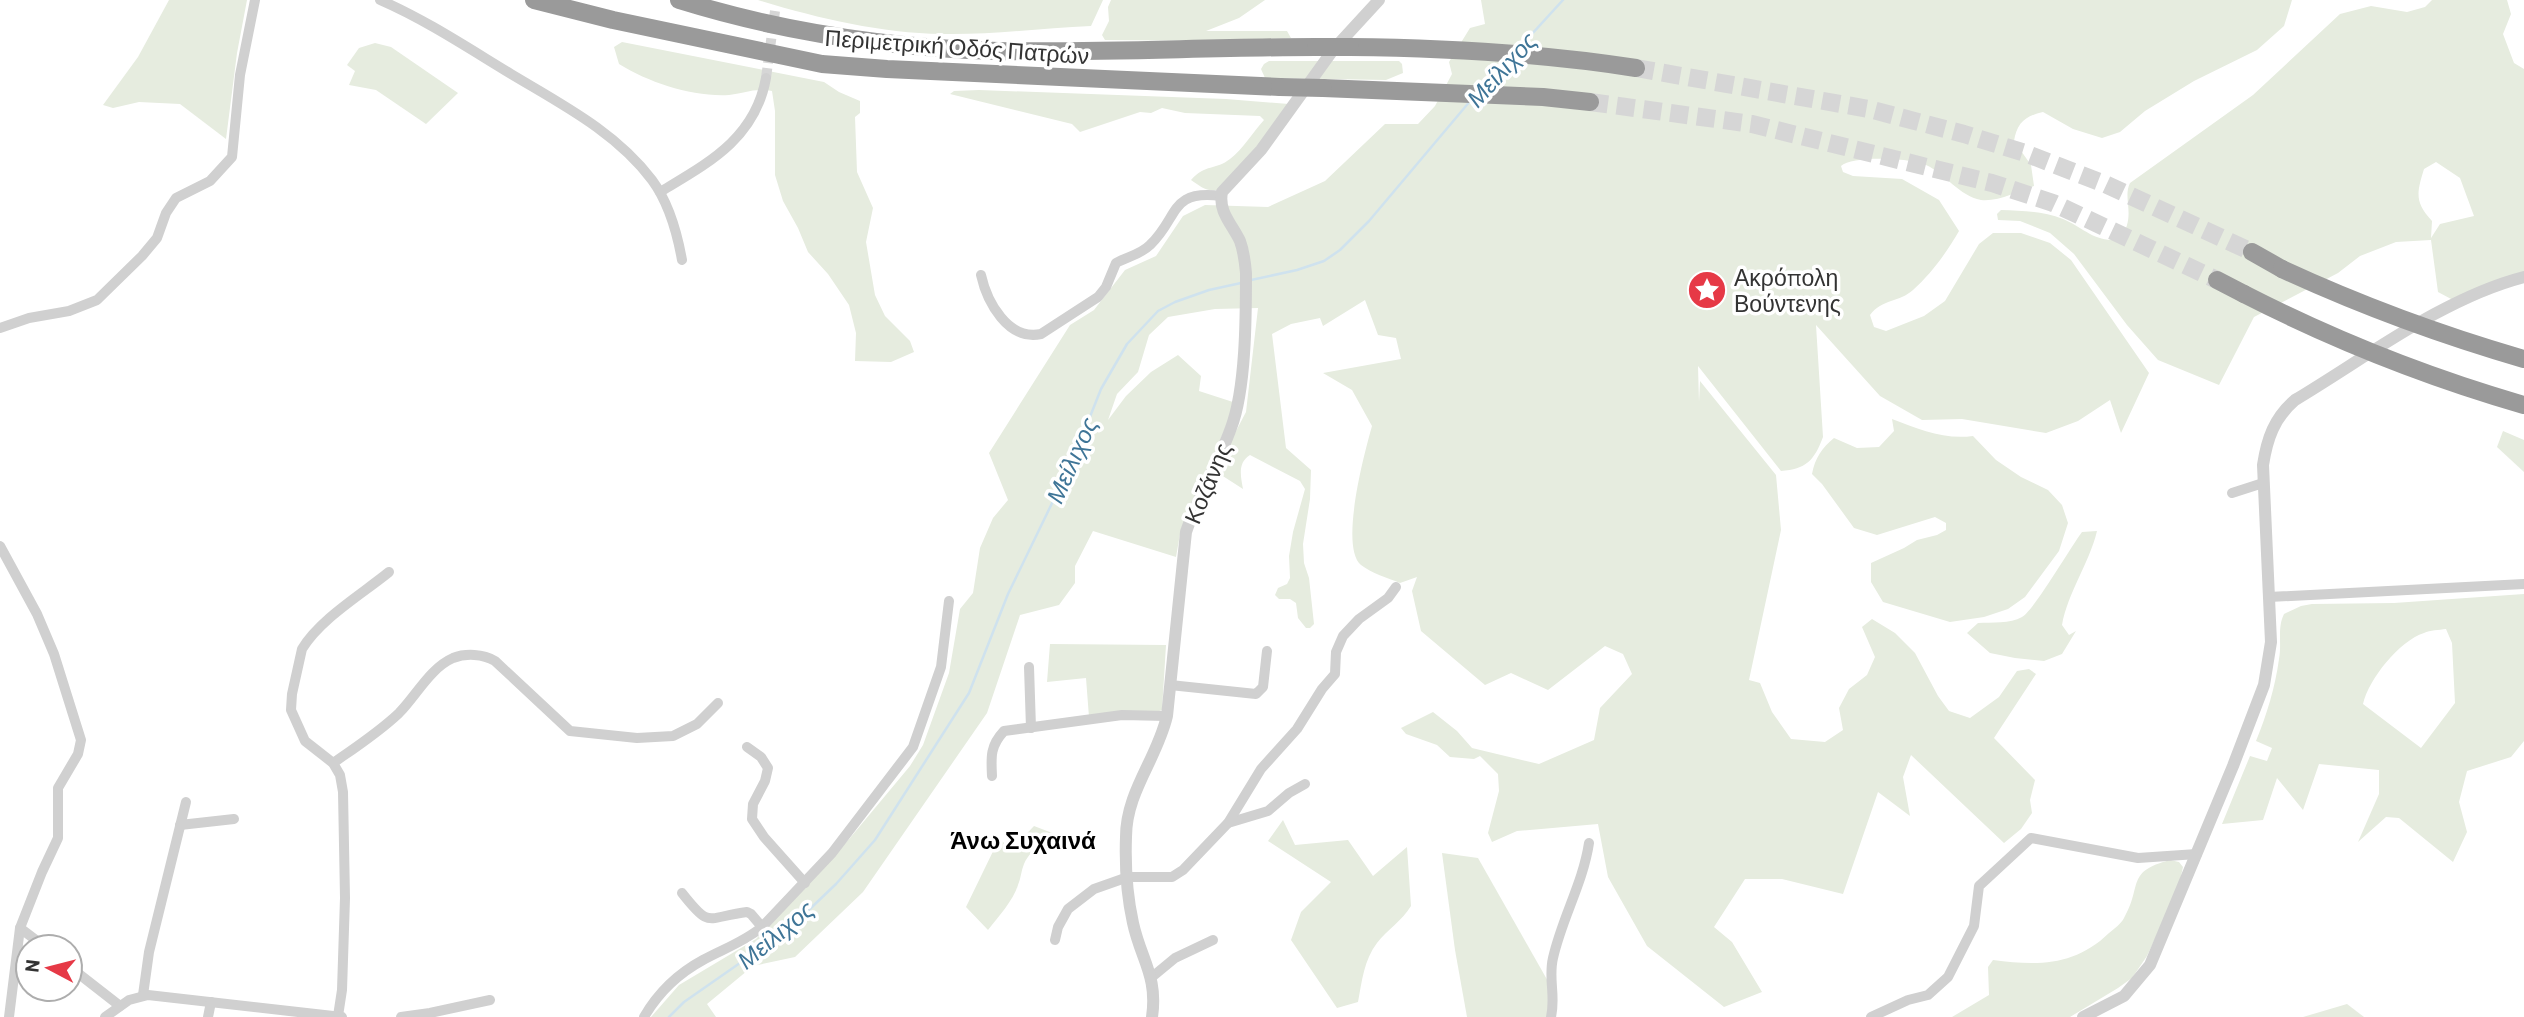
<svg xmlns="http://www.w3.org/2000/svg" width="2524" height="1017" viewBox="0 0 2524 1017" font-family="Barlow,sans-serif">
  <rect width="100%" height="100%" fill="#fff"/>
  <!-- green -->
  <g fill="#e6ecdf" fill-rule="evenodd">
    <path d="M169,0H247L237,53L226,139L180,104L139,102L113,108L103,105L138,57Z"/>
    <path d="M758,0H1103L1091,26C1042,28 991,35 942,34C880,33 817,18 758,0Z"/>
    <path d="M1111,0H1265L1239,18L1206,31H1287L1291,38L1232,41L1105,40L1102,35L1109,21L1108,7Z"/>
    <path d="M1481,0H2292L2284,26L2257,50L2194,81L2145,111L2120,132L2102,138L2073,129L2043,112C2025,116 2017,123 2014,141L2031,165L2034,186C2019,191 1998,202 1981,200C1959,196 1946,174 1926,165C1912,158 1852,155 1841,166L1843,172L1853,176L1902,179L1939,200L1959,231C1947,252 1931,274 1913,290C1900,302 1882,299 1870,315L1874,327L1886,331L1924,316L1945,301L1979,244L1993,233H2021L2050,243L2071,260L2149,373L2121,433L2110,400L2078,421L2046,433L1962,419L1922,420L1880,396L1816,325L1823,437C1814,461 1806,469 1781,471L1698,366L1699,402L1700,381L1776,475L1781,530L1749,680L1760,683L1772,712L1791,739L1825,742L1843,730L1839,708L1849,689L1867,675L1875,657L1862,627L1872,619L1895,633L1915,653L1938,696L1949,711L1970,718L1999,697L2017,671L2029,669L2036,674L1994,738L2035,780L2030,800L2032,813L2021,829L2004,843L1911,755L1903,777L1910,816L1878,792L1843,894L1782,879H1745L1714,927L1732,942L1762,992L1724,1007L1647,946L1608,877L1598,824L1517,831L1492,842L1488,833L1499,791L1498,774L1480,756L1474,759L1450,757L1437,745L1406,734L1401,728L1433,712L1457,731L1472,748L1539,764L1594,740L1600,708L1632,674L1623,654L1605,646L1548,690L1511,673L1485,685L1421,631L1412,591L1417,577L1400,583C1388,578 1371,573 1361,565C1339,547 1365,451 1372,426L1352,390L1323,373L1401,359L1396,338L1378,335L1365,300L1323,326L1320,318L1291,324L1272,334L1286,448L1311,470L1310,499L1303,544L1304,563L1309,578L1314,624L1310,628H1306L1298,618L1296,603L1290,599H1279L1275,595L1278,588L1287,584L1290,578L1289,556L1293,532L1305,489L1300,481L1250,455C1237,463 1241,477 1243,489L1215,471L1246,412L1258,308L1215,309L1168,317L1149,335L1138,372L1117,394L1108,420L1126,396L1151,372L1178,355L1201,376L1199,391L1236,403L1180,534L1176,557L1093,531L1075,566V583L1059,605L1020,615L987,713L863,892L795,957L753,966L707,1004L716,1017H651L679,985L756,939L850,838L910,766L923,745L949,673L960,609L973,593L980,548L993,518L1008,500L989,453L1070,325L1094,310L1125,270L1156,256L1183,216L1205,205L1268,207L1325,181L1385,124H1418L1435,106L1452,74L1449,62L1470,28L1485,24Z"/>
    <path d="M2432,0H2507L2511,14L2503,34L2514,63L2524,69V274L2453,300L2438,292L2431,240L2396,242L2360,256L2338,273L2254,317L2219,385L2158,360L2127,325L2074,254L2050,233L2020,221L1998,220L1997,214L2001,210C2023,211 2043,211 2063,219C2083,227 2096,244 2120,239C2137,216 2122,199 2130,183L2253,95L2340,14L2371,6L2407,12L2425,7ZM2436,162L2460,178L2474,216L2440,224L2431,238L2432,221C2414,202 2417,192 2424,169Z"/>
    <path d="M622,42L824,82L839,92L860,101V113L855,117L857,172L873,208L866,242L875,295L885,316L910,341L914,352L891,362L855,361L856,333L849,305L828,274L808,252L798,228L783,201L775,175V111L772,91C752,88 747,93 729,95C692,97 650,83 619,64L614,47Z"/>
    <path d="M375,43L391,47L458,93L426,124L376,90L349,85L355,71L347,65L359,48Z"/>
    <path d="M1269,61H1399L1402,64L1403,73L1386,80L1265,78L1261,69L1264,64Z"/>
    <path d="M979,90L1226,99L1289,104L1257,149L1218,190C1206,192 1200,186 1191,180C1205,164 1216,170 1230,159C1243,149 1253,132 1264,120L1260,116L1185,113L1162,108L1151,113L1140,112L1080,132L1072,124L950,94L954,91Z"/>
    <path d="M1892,419C1919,429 1944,440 1973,436L1996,460L2021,477L2048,490L2062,505L2068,523L2059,551L2025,597L2008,609L1984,617L1950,622L1883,602L1871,582V563L1904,548L1917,540L1937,535L1946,530V523L1935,517L1877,535L1854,528L1822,484L1812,474C1815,458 1822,448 1834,438L1857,448L1879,447L1894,431Z"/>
    <path d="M2503,431L2524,440V472L2497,447Z"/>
    <path d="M2097,531C2089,564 2068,592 2062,625L2069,635L2076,631L2062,654L2044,661L2015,658L1990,653L1967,633L1978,623C1992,622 2010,624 2022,617C2035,609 2070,548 2082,532Z"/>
    <path d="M2524,594V741L2511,757L2467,771L2459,802L2467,832L2453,862L2399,818L2386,817L2358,842L2379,794V770L2319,764L2303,810L2277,778L2263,820L2222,824L2250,756L2267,761L2272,748L2256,741C2267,714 2275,688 2279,659C2282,644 2277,628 2284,614L2301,606L2312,604L2394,603ZM2446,629L2452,643L2455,703L2421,748L2363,704C2369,679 2399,641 2424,633C2430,630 2439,630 2446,629Z"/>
    <path d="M1050,644L1166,645L1162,710L1154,713L1089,717L1086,678L1047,682Z"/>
    <path d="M1283,820L1295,845L1348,840L1373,876L1407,847L1411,906C1402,921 1387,930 1377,943C1364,960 1362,981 1358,1002L1337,1008L1291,940L1301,912L1331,882L1268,841Z"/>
    <path d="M1034,826L1068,839L1099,836L1091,844C1066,842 1036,837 1024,864C1021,871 1021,878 1018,885C1013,901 998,917 988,930L966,907L999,839L1012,849Z"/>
    <path d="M1442,853L1478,858L1549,983L1548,1017H1467L1455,950Z"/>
    <path d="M2170,860L2179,862L2183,867L2178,889L2147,956L2132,978L2118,988L2070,1017H1952L1989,995L1988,967L1993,960C2038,966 2075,966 2109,933C2114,929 2121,924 2124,918C2143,885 2125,872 2170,860Z"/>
    <path d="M2347,1004L2364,1017H2303Z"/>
  </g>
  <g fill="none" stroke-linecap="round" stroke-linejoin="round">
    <!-- stream -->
    <g stroke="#cfe2ee" stroke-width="2.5">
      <path d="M1521,46L1563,0"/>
      <path d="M1483,88L1507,62"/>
      <path d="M1251,280L1297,270L1324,261L1340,250L1369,221L1471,100"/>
      <path d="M669,1017L684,1002L790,928L836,884L875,840L969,693L1008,594L1072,462L1101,389L1127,344L1158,311L1175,302L1209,290L1241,283"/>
    </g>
    <!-- minor-tunnel -->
    <path stroke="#d6d6d6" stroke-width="10" stroke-dasharray="10 5" stroke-linecap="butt" d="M766,78L775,11"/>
    <!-- motorway-tunnel -->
    <g stroke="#d6d6d6" stroke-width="18" stroke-dasharray="18 9" stroke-linecap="butt">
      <path d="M1636,68L1869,109L1964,134L2025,153L2105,184L2252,252"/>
      <path d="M1590,102L1752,124L1992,183L2053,203L2217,280"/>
    </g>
    <!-- minor -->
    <g stroke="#d0d0d0" stroke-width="10">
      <path d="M380,0C426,20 468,48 511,74C561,104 616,132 652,180C669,203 677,232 682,260"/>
      <path d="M660,192C708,163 755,139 766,78"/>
      <path d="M981,275C987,302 1008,341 1041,334L1098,297L1106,287L1116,263C1128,256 1140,255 1150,245C1179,218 1169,189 1221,196"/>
      <path d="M0,328L29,318L69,311L97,300L142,256L157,238L166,213L176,198L210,181L232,157L240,75L255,0"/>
      <path d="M2232,493L2263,483"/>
      <path d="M0,546L37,614L54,654L81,740L78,754L58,788V838L42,872L20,928L45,947"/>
      <path d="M2269,597L2524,584"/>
      <path d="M1029,667L1031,728"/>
      <path d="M1170,685L1256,694L1263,687L1267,651"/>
      <path d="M747,747L761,757L768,768L765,781L753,804L752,819L764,837L805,883"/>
      <path d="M333,763C356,747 379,732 399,713C416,696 430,668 453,658C466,653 483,654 495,661L570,731L637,738L673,736L697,724L718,703"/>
      <path d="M992,776C991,757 990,746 1004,731L1122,715L1167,716"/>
      <path d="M1228,823L1268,811L1289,793L1305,784"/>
      <path d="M180,825L234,819"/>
      <path d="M682,893C711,930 706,917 747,912L751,914L762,927"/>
      <path d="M1055,940L1058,927L1068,909L1094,889L1128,877H1172L1183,870L1228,823L1261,769L1297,729L1322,689L1335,674L1336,652L1343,636L1359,619L1388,598L1396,587"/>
      <path d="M70,967L120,1006"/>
      <path d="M1152,977L1175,958L1213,940"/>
      <path d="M143,995L149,952L186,802"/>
      <path d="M338,1016L342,990L345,898L343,792L340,775L333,763L305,741L291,710L292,694L302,649C320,619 362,594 389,572"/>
      <path d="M9,1017L20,928"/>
      <path d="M105,1017L129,1000L148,995L342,1017"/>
      <path d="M208,1017L211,1002"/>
      <path d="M401,1017L430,1013L490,1000"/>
      <path d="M644,1017C658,993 679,973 703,960C723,949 744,942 762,927L832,853L913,747L941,667L949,601"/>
      <path d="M1551,1017C1556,995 1548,979 1553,958C1562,918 1583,883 1589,843"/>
      <path d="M1871,1017L1908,1000L1928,995L1948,977L1974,926L1979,886L2031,838L2138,858L2197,854"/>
    </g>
    <!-- tertiary -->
    <g stroke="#d0d0d0" stroke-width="12">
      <path d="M1152,1017C1158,976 1141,960 1133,923C1127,896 1125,865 1126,837C1126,792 1157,759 1167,716L1186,532C1198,496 1218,464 1231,428C1246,389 1246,316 1246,273C1245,262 1244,252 1240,241C1232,224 1218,212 1222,192L1261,150L1333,50L1379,0"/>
      <path d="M2083,1017L2124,996L2150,965L2233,766L2264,685L2271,642L2263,465C2267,439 2274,418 2295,400C2367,357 2443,298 2524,277"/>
    </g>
    <!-- motorway -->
    <g stroke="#9a9a9a" stroke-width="18">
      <path d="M534,0L613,20L822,64L887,69L1280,87"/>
      <path d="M679,0C782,32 891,48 998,51C1104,53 1210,47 1316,47"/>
      <path d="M1350,47C1446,48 1541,53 1636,68"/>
      <path d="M1323,88L1543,97L1590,102"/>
      <path d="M2252,252L2282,269"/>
      <path d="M2217,280L2244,294"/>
    </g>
    <!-- motorway-bridge -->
    <g stroke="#9a9a9a" stroke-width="18">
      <path d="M1316,47H1350"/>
      <path d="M1280,87L1323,88"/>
      <path d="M2282,269C2360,305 2441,335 2524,359"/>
      <path d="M2244,294C2334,340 2427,377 2524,405"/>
    </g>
  </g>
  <!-- icons -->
  <defs>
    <g id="sight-disc" transform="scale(2.0125)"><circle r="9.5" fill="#e63946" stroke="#fff"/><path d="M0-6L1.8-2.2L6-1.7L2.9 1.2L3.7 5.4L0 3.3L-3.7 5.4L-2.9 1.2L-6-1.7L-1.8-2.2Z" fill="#fff"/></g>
  </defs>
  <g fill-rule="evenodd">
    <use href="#sight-disc" x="1707" y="290"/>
  </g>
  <g text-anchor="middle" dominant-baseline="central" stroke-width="7" stroke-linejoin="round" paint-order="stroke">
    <!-- street labels -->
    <g font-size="23" fill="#333" stroke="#fff">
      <text transform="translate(957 46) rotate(4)">Περιμετρική Οδός Πατρών</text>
      <text transform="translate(1207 483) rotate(-67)">Κοζάνης</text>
    </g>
    <!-- poi labels -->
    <g font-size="23" fill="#333" stroke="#fff" text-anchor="start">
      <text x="1734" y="277">Ακρόπολη<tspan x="1734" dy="26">Βούντενης</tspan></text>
    </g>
    <!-- water labels -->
    <g font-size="24" font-style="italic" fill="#3f7597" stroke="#fff">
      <text transform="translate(1501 69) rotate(-48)">Μείλιχος</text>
      <text transform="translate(1071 460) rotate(-66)">Μείλιχος</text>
      <text transform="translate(775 934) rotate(-40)">Μείλιχος</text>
    </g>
    <!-- neighbourhood labels -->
    <g font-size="24" font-weight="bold" fill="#000" stroke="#fff">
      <text x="1023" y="839">Άνω Συχαινά</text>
    </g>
  </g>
  <!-- north arrow -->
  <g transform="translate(49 968) rotate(277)"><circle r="33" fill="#ffffff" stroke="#adadad" stroke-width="2"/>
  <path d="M0-5L12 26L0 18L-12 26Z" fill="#e63946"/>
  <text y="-10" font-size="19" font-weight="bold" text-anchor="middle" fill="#333333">N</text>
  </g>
</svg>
